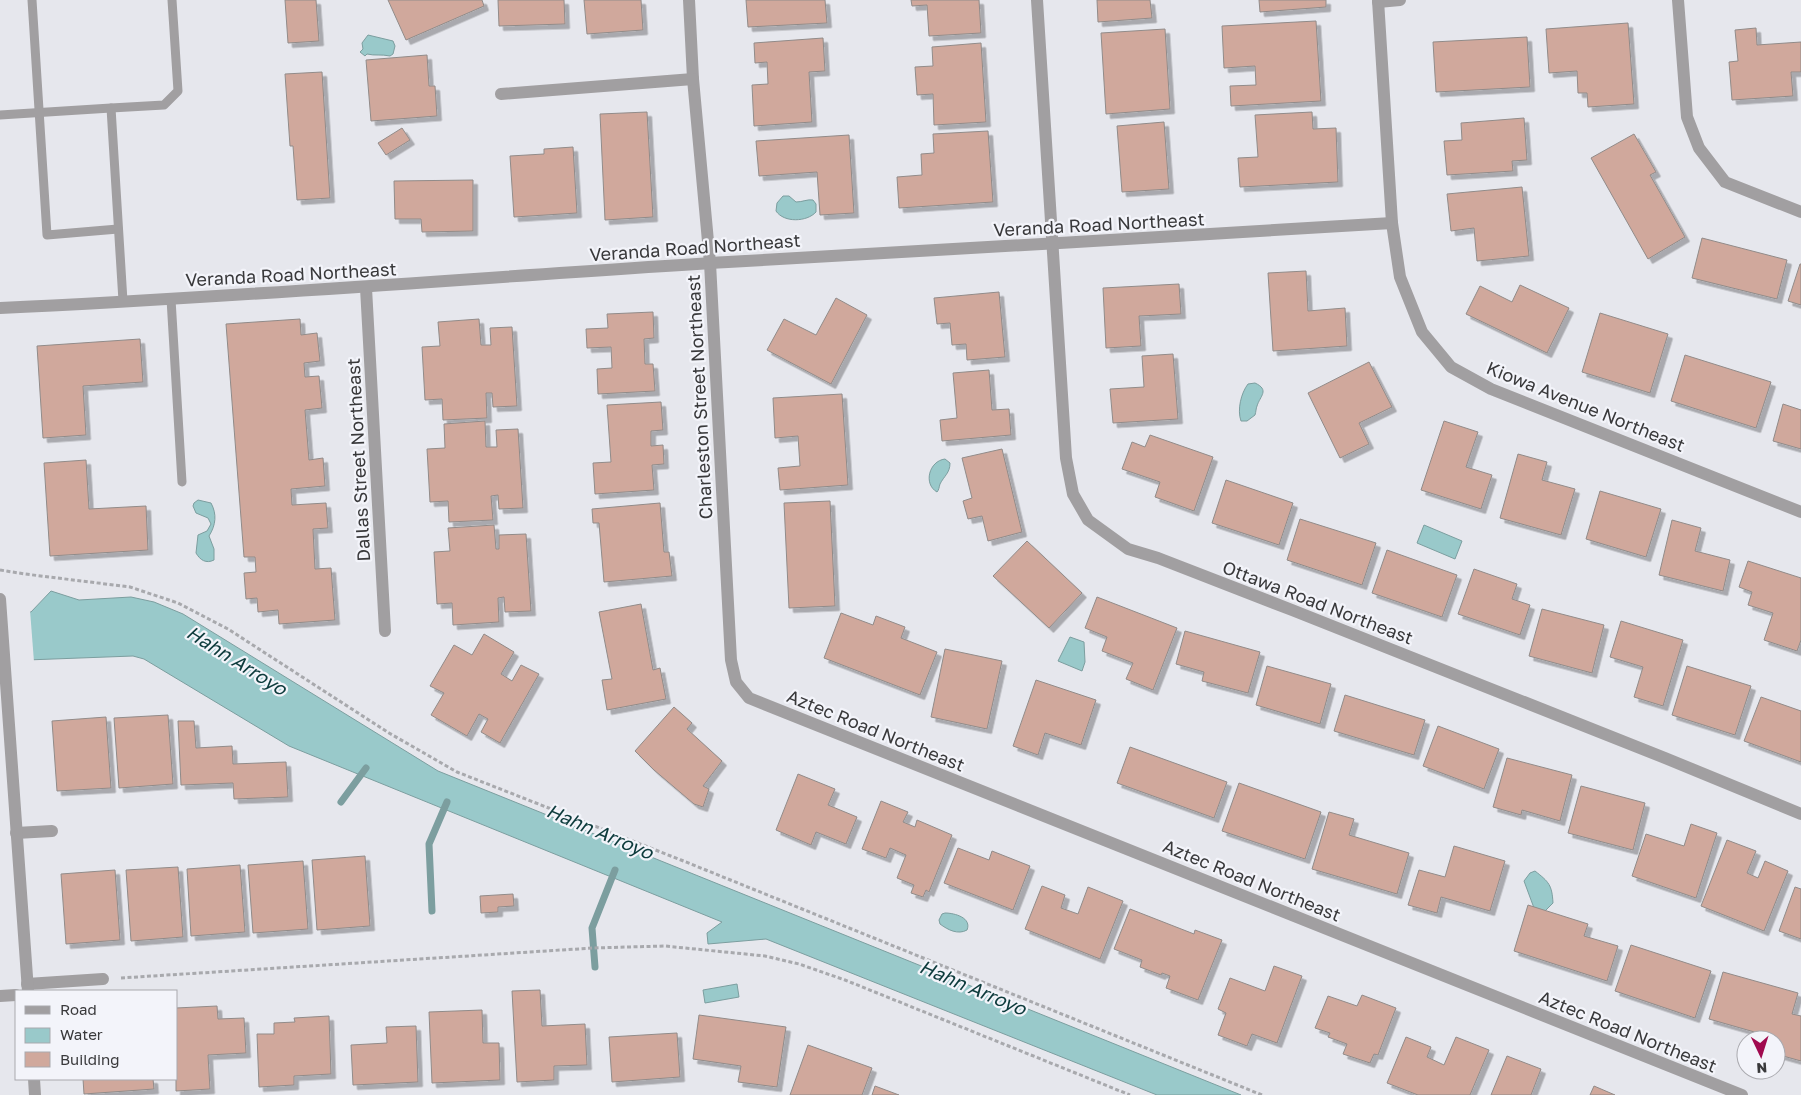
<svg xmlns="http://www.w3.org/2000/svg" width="1801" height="1095" viewBox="0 0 1801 1095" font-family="'Golos Text',sans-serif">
  <defs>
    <filter id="shadow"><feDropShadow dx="4.5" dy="4.5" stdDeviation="0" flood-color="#0004"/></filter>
  </defs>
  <rect width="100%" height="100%" fill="#e6e7ed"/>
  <!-- water -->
  <g fill="#99c9ca" stroke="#7c9e9f">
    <path d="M368,35L393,41L395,46L393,54L390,56C381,54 375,56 367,54L365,56L360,52L363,49L362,43Z"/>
    <path d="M783,196H789L796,202C803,202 807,199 813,200L816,204V212C807,222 784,223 776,211L777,203Z"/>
    <path d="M1255,383C1270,390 1260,396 1257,406C1256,408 1256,412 1255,415L1247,421H1241C1237,410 1241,393 1248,384Z"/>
    <path d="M945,459L950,463C950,473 944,476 940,484C939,487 939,490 937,492C923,484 929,461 945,459Z"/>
    <path d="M198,500L211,503C217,514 216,525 209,536L214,549V560C206,564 200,560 196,553L198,535L207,531L211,524L208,518L196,513L193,506L194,503Z"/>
    <path d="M1424,525L1462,541L1455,559L1417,543Z"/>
    <path d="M51,591L79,600L131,597L154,602L183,614L438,771L1241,1095H1157L766,939L708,944L707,933L722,922L289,746L144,659L133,656L0,661V614L31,612Z"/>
    <path d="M1070,637L1084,642L1085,662L1082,671L1058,661Z"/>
    <path d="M1535,871C1549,882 1552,885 1553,903L1545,911L1534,908L1524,881L1530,873Z"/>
    <path d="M945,913C955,913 972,918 967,930C958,935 948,930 940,924L939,920L942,914Z"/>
    <path d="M737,984L739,997L705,1003L703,990Z"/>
  </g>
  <!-- pier -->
  <path fill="#e6e7ed" d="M30,610L34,662L0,663V612Z"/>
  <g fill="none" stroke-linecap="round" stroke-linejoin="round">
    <!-- stream -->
    <g stroke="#7c9e9f" stroke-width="7">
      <path d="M341,802L366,768"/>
      <path d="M432,911L429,844L447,802"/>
      <path d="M595,967L592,928L615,870"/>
    </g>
  </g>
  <!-- building -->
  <g fill="#d0a89c" stroke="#918b89" filter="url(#shadow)">
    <path d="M285,0H316L319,41L288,43Z"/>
    <path d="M388,0H482L484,6L406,40Z"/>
    <path d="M498,0H564L565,24L499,26Z"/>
    <path d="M584,0H641L643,30L587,34Z"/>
    <path d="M746,0H825L827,23L748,27Z"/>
    <path d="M911,0H979L981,33L929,36L927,5L912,6Z"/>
    <path d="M1097,0H1150L1152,18L1098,22Z"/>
    <path d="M1259,0H1326V7L1260,12Z"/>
    <path d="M1316,21L1321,101L1231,106L1230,86L1256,85L1255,66L1224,68L1222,26Z"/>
    <path d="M1628,23L1634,104L1588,107L1587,93H1578L1577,71L1549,73L1546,29Z"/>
    <path d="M1756,28L1757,45L1801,42V72H1791L1793,96L1732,100L1729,62L1738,61L1735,30Z"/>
    <path d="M1165,29L1170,109L1106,114L1101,33Z"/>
    <path d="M1527,37L1530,87L1436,92L1433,42Z"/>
    <path d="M823,38L825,71L809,72L812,122L754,126L752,85L768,84L767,62L755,63L754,43Z"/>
    <path d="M981,43L986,122L934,125L933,94L917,95L915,67L933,66L932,47Z"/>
    <path d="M427,55L429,86H435L437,116L371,121L366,60Z"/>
    <path d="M322,72L330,198L297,200L293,146H290L285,74Z"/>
    <path d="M647,112L653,217L605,220L600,114Z"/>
    <path d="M1312,112L1313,129L1336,128L1338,182L1240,187L1238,158L1258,157L1255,115Z"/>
    <path d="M1524,118L1527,160L1512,161L1513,171L1447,175L1444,141L1462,140L1461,123Z"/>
    <path d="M1164,122L1169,189L1122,192L1117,126Z"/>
    <path d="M402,128L410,140L386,155L378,143Z"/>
    <path d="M988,131L993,202L899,208L897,177L922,175L921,154L934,153L933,134Z"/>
    <path d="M1634,134L1656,172L1650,175L1685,237L1648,259L1591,158Z"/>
    <path d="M849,135L854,213L820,215L817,172L759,176L756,141Z"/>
    <path d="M573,147L577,213L514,217L510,156L544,154V149Z"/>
    <path d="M473,180V231L422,232L421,219H395L394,181Z"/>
    <path d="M1522,187L1529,256L1477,261L1474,228L1451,231L1447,194Z"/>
    <path d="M1702,238L1787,260L1777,299L1692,278Z"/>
    <path d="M1800,264H1801V305L1788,301Z"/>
    <path d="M1306,271L1308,311L1345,308L1347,346L1273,351L1268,273Z"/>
    <path d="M1179,284L1181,314L1139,316L1141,346L1106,348L1103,288Z"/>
    <path d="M1520,285L1569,308L1547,353L1466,314L1480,286L1512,302Z"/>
    <path d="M999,292L1005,357L967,360L966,344L952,345L950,323L937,324L934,298Z"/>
    <path d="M836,298L867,315L831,384L767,350L784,319L816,335Z"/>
    <path d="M653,312L654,338L644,339L645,364H653L655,391L598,394L597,369L612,368L611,347L587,348L586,329L608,328L607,314Z"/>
    <path d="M1600,313L1668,334L1650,393L1582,372Z"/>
    <path d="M300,319L301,335L317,333L320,361L304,363L305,377L319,376L322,408L305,410L309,460L323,458L325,486L291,489L292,505L326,503L328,528L313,529L315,569L331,568L335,620L279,624L278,610L258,612L257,598L246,599L244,573L256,572L255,557H244L226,324Z"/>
    <path d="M479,319L481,345H491L490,328L512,327L517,406L493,407L492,393H486L487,418L443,420L442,399L425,400L422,347L440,346L438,322Z"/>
    <path d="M140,339L143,382L83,386L86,435L43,438L37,346Z"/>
    <path d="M1173,354L1178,419L1113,423L1110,389L1144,387L1142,356Z"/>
    <path d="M1685,355L1771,382L1756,428L1671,401Z"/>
    <path d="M1369,362L1392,407L1359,423L1369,444L1340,458L1308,393Z"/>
    <path d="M989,370L992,410L1009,409L1011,435L942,441L940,420L957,418L953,373Z"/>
    <path d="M842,394L848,485L780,490L778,468L800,466L798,436L775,438L773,398Z"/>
    <path d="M661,402L663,430L651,431V446L663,445L664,464L652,465L654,490L595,494L593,463L611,462L607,405Z"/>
    <path d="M1783,404L1801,410V449L1773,441Z"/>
    <path d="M485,421L486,447H497L496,430L518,429L523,508L499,509L498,495L491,496L493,520L449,522L448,501L430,502L427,449L445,448L444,424Z"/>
    <path d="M1444,421L1478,432L1466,467L1492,475L1481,509L1421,490Z"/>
    <path d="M1150,435L1213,457L1194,511L1155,497L1160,482L1122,469L1132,442L1145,447Z"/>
    <path d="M1002,449L1022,532L988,541L982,516L968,519L963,501L972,498L962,458Z"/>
    <path d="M1518,454L1547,462L1542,480L1575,489L1561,535L1500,518Z"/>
    <path d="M86,460L89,509L146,506L148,550L50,556L44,463Z"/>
    <path d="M1226,480L1293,503L1279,545L1212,523Z"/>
    <path d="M1600,491L1661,509L1646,557L1586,539Z"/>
    <path d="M830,501L835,606L789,608L784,503Z"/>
    <path d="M660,503L664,552H669L672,576L604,582L599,523H593L592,509Z"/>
    <path d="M1300,519L1376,543L1362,585L1287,560Z"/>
    <path d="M1672,520L1701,528L1695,551L1730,560L1723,591L1659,575Z"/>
    <path d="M494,525L496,549H499V535L526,534L531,611L505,612L504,597L498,598L499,622L453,625L452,603L437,604L434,552L450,551L448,528Z"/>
    <path d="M1027,541L1082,593L1049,628L993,576Z"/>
    <path d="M1387,550L1457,575L1442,617L1372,593Z"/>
    <path d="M1748,561L1801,578V640L1797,651L1764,640L1773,613L1748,605L1752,592L1739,587Z"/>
    <path d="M1474,569L1517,584L1512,599L1530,605L1520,635L1458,614Z"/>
    <path d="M1097,597L1177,628L1153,690L1126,679L1133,663L1102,651L1107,637L1085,628Z"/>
    <path d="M641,604L653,670L660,668L666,699L607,710L602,680L612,679L599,612Z"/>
    <path d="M1542,609L1604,625L1592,673L1529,656Z"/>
    <path d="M841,613L873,625L876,616L905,627L901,638L937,652L920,695L824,658Z"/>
    <path d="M1621,621L1683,640L1663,706L1634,697L1643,667L1610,657Z"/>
    <path d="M1185,631L1260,652L1248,693L1202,681L1204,672L1176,664Z"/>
    <path d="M484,634L514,652L501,674L512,681L521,665L539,674L500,743L481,732L488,719L479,714L467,736L431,715L444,693L430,686L454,645L472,655Z"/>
    <path d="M945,649L1002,661L987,729L931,717Z"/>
    <path d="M1267,666L1331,684L1320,724L1256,705Z"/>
    <path d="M1687,666L1751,686L1735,735L1672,715Z"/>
    <path d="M1036,680L1096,700L1081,745L1045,733L1038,755L1013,746Z"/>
    <path d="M1345,695L1425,720L1414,755L1334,731Z"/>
    <path d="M1761,697L1801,711V762L1744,741Z"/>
    <path d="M674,707L692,723L687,729L722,761L703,786L709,789L703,807L694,804L654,770L635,751Z"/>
    <path d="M168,715L173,784L119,788L114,718Z"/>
    <path d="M106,717L111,788L57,791L52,721Z"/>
    <path d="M178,721H194L196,748L232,746L233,764L286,762L288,797L234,799L233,783L181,785Z"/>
    <path d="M1438,726L1499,749L1484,789L1423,766Z"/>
    <path d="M1130,747L1227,782L1214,818L1117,783Z"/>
    <path d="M1507,758L1572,775L1560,821L1522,810L1521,815L1493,807Z"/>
    <path d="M798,774L835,789L828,805L857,817L846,844L816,832L811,845L776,830Z"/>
    <path d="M1239,783L1321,812L1305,859L1222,831Z"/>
    <path d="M1581,786L1645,803L1633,850L1568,833Z"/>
    <path d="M881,801L908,812L903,822L915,827L917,820L952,835L929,892L926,890L923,897L911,893L914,885L897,878L906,855L890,848L886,858L862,849Z"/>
    <path d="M1329,812L1354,819L1349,835L1409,853L1397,894L1312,869Z"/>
    <path d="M1691,824L1717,833L1696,898L1632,876L1646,834L1684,846Z"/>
    <path d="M1727,840L1756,851L1747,873L1758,878L1765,861L1788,871L1764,931L1701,906Z"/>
    <path d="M1454,846L1505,861L1490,911L1441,897L1437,913L1408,905L1419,870L1445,877Z"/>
    <path d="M958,848L989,860L992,851L1030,866L1013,910L944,883Z"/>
    <path d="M365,856L370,926L317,930L312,860Z"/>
    <path d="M303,861L308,929L253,933L248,865Z"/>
    <path d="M240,865L245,932L191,936L187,869Z"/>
    <path d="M178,867L183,937L131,941L126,870Z"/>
    <path d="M115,870L120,940L66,944L61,874Z"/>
    <path d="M1042,886L1065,895L1061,908L1078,914L1088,887L1123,901L1100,959L1025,929Z"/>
    <path d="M1795,887L1801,889V939L1779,931Z"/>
    <path d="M513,894L514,906L498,907V912L481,913L480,896Z"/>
    <path d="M1528,905L1588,924L1584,936L1618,946L1607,981L1514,951Z"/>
    <path d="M1130,909L1194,934L1195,930L1222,940L1198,1000L1166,988L1170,976L1162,973L1161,975L1140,967L1142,960L1114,949Z"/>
    <path d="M1631,945L1711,971L1695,1018L1615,991Z"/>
    <path d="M1274,966L1302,976L1277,1043L1252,1034L1247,1046L1218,1035L1226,1013L1218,1009L1230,978L1265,991Z"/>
    <path d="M1723,972L1798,993L1792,1014L1801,1016V1061L1776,1054V1040H1771L1772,1037L1709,1019Z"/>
    <path d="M540,990L542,1026L585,1024L587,1065L554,1066V1080L517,1082L512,991Z"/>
    <path d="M1362,995L1396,1008L1378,1055L1374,1054L1370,1063L1343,1054L1347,1044L1328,1037L1330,1033L1315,1028L1328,996L1357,1006Z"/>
    <path d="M217,1006L218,1019L244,1018L246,1053L208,1055L210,1089L176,1091V1008Z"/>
    <path d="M482,1010L483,1043H499L500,1080L432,1083L429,1012Z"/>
    <path d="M699,1015L786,1027L777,1087L738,1082L741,1066L693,1059Z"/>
    <path d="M329,1016L331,1074L294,1076V1085L259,1087L257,1034H274V1023L295,1022L294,1018Z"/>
    <path d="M416,1026L418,1082L353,1085L351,1045L387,1043L386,1027Z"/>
    <path d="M677,1033L680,1077L612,1082L609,1037Z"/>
    <path d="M1406,1037L1431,1047L1427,1057L1444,1065L1456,1037L1489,1050L1470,1095H1418L1387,1083Z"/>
    <path d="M808,1045L872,1068L862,1095H790Z"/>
    <path d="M1507,1056L1541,1069L1531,1095H1491Z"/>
    <path d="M83,1079H153L154,1089L84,1094Z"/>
    <path d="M875,1086L899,1095H872Z"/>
    <path d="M1594,1086L1615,1095H1590Z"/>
  </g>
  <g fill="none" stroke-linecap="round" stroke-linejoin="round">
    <!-- path -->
    <g stroke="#a8a9ad" stroke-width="3" stroke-dasharray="4 2.5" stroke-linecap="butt">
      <path d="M0,570L25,574L130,587L178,603L228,629L389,733L457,772L681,860L1262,1095"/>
      <path d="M121,978L593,948L665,946L765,956L799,964L845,980L1130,1095"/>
    </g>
    <!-- service -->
    <g stroke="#a19fa1" stroke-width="9">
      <path d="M32,0L47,235L118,229"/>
      <path d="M0,115L111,108"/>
      <path d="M171,299L182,482"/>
      <path d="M123,301L111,108L164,105L178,91L172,0"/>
    </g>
    <!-- minor -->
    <g stroke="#a19fa1" stroke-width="12">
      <path d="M689,0L693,79L710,263L731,660L736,682L749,698L1742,1095"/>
      <path d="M1037,0L1066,458L1073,494L1088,520L1128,549L1158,558L1292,610L1665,758L1801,814"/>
      <path d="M1378,0L1392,223L1400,277L1422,332L1451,367L1491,389L1801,512"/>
      <path d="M1678,0L1687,117L1699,148L1725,182L1801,212"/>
      <path d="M1378,2L1400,0"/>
      <path d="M501,94L693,79"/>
      <path d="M366,288L385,631"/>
      <path d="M0,308C243,297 485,277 728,262C949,248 1171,238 1392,223"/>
      <path d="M16,833L52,831"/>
      <path d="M27,984L103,979"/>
      <path d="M0,996L16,995"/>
    </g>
    <!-- tertiary -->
    <g stroke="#a19fa1" stroke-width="12">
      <path d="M0,599L28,991"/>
      <path d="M34,1079L35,1095"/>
    </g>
  </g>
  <g text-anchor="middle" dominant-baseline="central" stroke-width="4.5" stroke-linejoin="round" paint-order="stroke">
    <!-- street labels -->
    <g font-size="18" fill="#39393b" stroke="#f3f4fa">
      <text transform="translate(1099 224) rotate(-3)">Veranda Road Northeast</text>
      <text transform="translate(695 247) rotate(-4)">Veranda Road Northeast</text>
      <text transform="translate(291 274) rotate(-3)">Veranda Road Northeast</text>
      <text transform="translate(699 397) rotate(-93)">Charleston Street Northeast</text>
      <text transform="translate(1586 406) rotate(22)">Kiowa Avenue Northeast</text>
      <text transform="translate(358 460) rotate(-93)">Dallas Street Northeast</text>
      <text transform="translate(1318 602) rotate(21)">Ottawa Road Northeast</text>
      <text transform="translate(876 730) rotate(22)">Aztec Road Northeast</text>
      <text transform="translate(1252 880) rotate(22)">Aztec Road Northeast</text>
      <text transform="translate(1628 1031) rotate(22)">Aztec Road Northeast</text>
    </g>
    <!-- water labels -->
    <g font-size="19" font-style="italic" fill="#0d3b3c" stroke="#f3f4fa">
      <text transform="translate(237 660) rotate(32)">Hahn Arroyo</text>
      <text transform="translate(600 831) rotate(23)">Hahn Arroyo</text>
      <text transform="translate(973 987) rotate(23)">Hahn Arroyo</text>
    </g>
  </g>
  <!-- legend -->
  <rect x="15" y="990" width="162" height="90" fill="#f3f4fa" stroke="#a9a9ae"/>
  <rect x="25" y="1006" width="25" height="8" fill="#a19fa1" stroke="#a9a9ae"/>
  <text x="60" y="1015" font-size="15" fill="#39393b">Road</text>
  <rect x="25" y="1028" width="25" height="15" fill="#99c9ca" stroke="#a9a9ae"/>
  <text x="60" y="1040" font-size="15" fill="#39393b">Water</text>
  <rect x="25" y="1052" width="25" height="15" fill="#d0a89c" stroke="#a9a9ae"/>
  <text x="60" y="1065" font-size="15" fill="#39393b">Building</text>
  <!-- north arrow -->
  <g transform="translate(1761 1055) rotate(176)"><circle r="24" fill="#f3f4fa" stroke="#a9a9ae"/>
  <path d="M0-4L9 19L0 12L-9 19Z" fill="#a00a4f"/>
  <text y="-8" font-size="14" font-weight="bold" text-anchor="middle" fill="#39393b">N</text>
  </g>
</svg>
